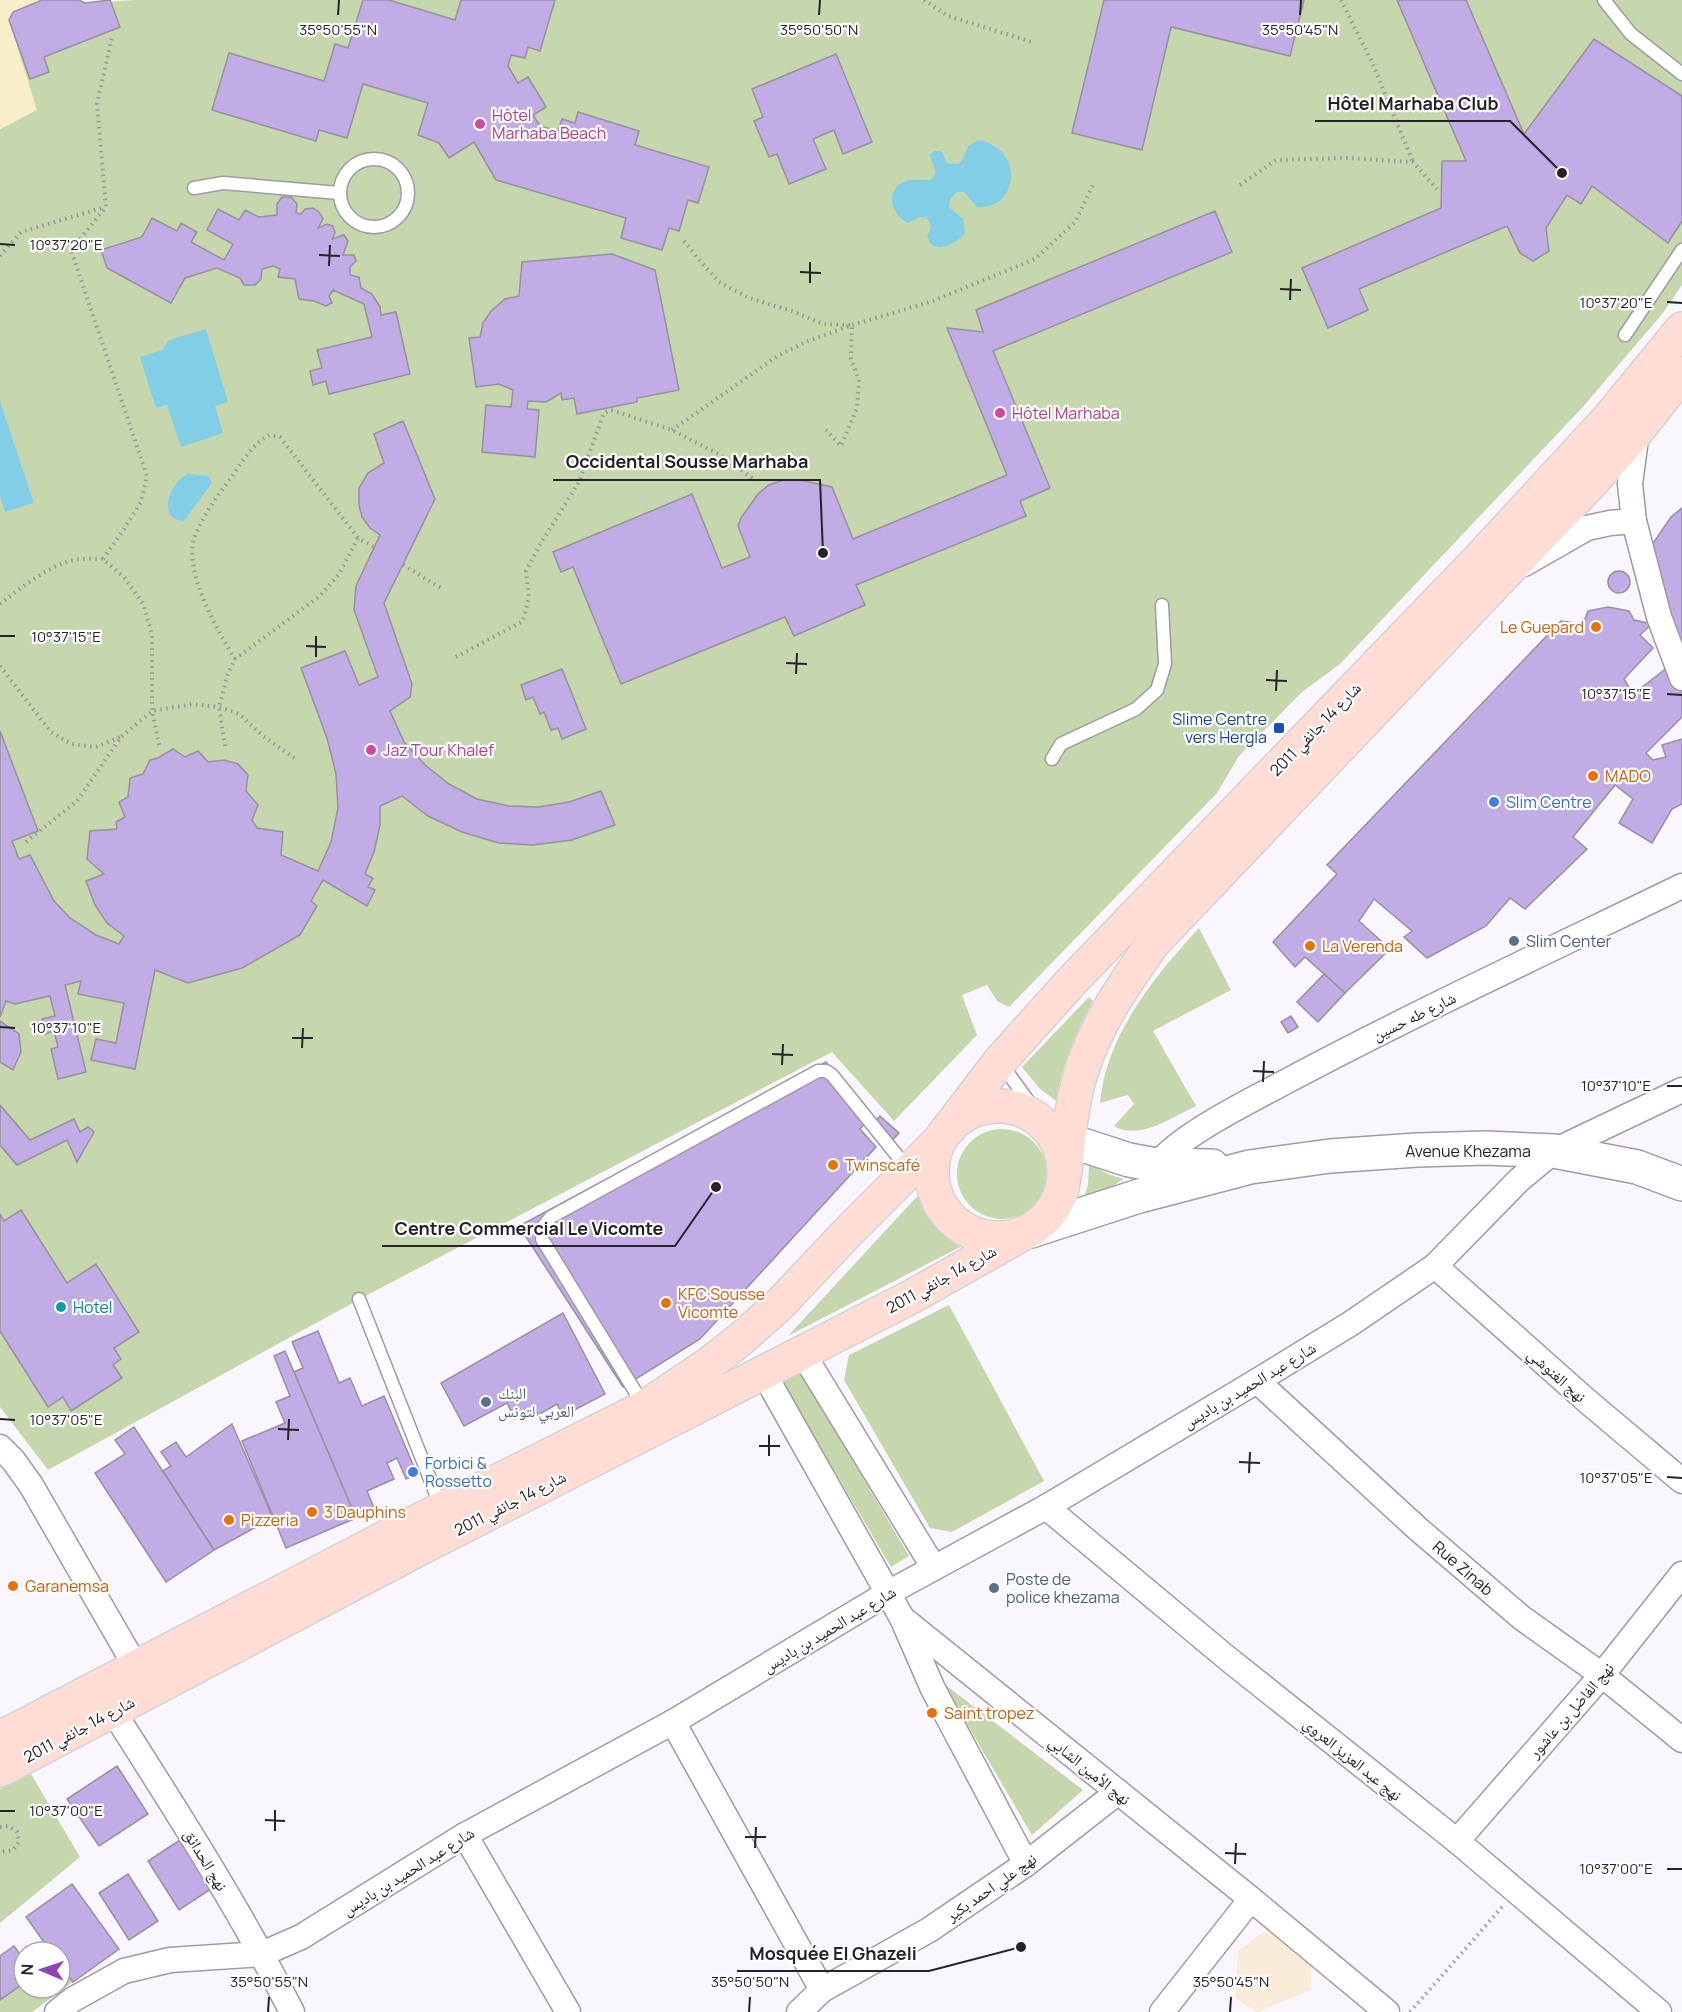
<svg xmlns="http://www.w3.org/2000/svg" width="1682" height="2012" viewBox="0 0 1682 2012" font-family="Manrope,'Noto Naskh Arabic',sans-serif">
  <rect width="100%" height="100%" fill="#faf6fe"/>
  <!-- commercial -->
  <path fill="#f9ecd8" d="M1263,1932H1280L1312,1960L1311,1990L1257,2012L1235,1998L1238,1951Z"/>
  <!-- green -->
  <g fill="#c6d6ad">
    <path d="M42,0H79L85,3L136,0H1682V285L1663,313L1581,409L1340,664L1302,692L1239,756L1217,793L1009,1007L997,1001L987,985L962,995L977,1035L894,1121L832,1052L371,1293L48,1470L0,1407V129L36,110L9,20L13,12Z"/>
    <path d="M1199,928L1231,990L1153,1031L1196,1106C1172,1117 1140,1141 1114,1126L1134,1104L1128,1095L1100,1103C1106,1035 1154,977 1199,928Z"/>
    <path d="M1089,997L1093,1001C1076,1033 1062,1064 1056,1101L1039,1088L1022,1067Z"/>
    <circle cx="1002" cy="1174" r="45"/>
    <path d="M1089,1164L1110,1175L1124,1179L1103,1192L1083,1201L1088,1185Z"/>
    <path d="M923,1190C930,1217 941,1227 962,1246L788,1336Z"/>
    <path d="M949,1305L1044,1481L952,1532L930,1528L844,1380L849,1355Z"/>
    <path d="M800,1371L909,1556L891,1567L782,1382Z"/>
    <path d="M943,1683L1083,1790L1032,1835Z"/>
    <path d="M31,1774L80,1857L0,1923V1789Z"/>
    <path d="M60,1964L73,1982L32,2012H0V2000L24,1983V1988H60Z"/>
  </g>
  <!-- sand -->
  <path fill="#f8eec9" d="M0,0H42L13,12L9,20L37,110L0,129Z"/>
  <!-- water -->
  <g fill="#83cee7">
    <path d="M979,140C1027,150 1017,211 977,207L964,192H956L950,200L949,207L963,219L965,234C955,244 933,257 927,236C932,228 932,224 926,217H920L908,223C891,215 884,191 904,182C912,178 923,181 932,179C940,169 931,165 930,155L934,151H941L947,163L958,164C969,156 961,146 979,140Z"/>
    <path d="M206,329L228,402L215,406L223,433L181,447L167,405L156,408L140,357L162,350L169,340Z"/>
    <path d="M0,401L34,503L5,512L0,496Z"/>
    <path d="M188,474L209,476L212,483L186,518L183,521C156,518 170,482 188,474Z"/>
  </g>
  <!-- building -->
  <g fill="#c2ace5" stroke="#95919d" stroke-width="1.5">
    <path d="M42,0H79L85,3L110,0L120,27L44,57L49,72L30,79L9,20L13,12Z"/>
    <path d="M363,0H389L455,20L461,0H555L540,51L528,47L525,58L511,55L508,66L518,83L528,77L546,107L533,115L540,126L558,131L562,119L575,123L578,112L639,131L635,145L709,167L698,203L688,200L679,231L669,228L662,250L621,238L626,218L496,180L474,142L449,158L439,143L418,135L428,103L363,84L347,138L319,130L316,141L212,110L229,53L324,81L335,44L348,48Z"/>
    <path d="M1104,0H1304L1290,56L1171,27L1142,150L1072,133Z"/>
    <path d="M1397,0H1466L1524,134L1594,39L1682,96V221L1668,243L1592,186L1581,204L1567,195L1546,228L1549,251L1533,261L1520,253L1507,226L1359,289L1368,310L1328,328L1302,268L1441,208L1442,161H1466Z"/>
    <path d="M836,54L872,142L843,154L834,130L813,139L826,169L789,184L777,154L769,157L754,121L763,117L752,89Z"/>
    <path d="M282,197H291L297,204L296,213L301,214L305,209L313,208L319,212L323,219L318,228L327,224L333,226L335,233L332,239L344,235L348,241L343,255H354L356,261L350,267V275L359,277L361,288L372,294L380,307L381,315L396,312L410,374L329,394L326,381L313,385L310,371L322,368L317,350L372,337L364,304L333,290L329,296L332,303L326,306L314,301L299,299L295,279L278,277L280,269L273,266L262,269L261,279L255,285H244L240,278L217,268L185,278L171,303L107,268L101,250L142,237L152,218L177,231L181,223L197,232L191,242L224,260L233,244L207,230L218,209L239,220L245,210L259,217L277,215V204Z"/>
    <path d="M1215,211L1232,252L993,351L1050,488L1020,501L1026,516L856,585L865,605L794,636L785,617L621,684L573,567L561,572L553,552L692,494L722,568L750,557L738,526L741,518L758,494L769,485L783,480H800L832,487L853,539L1007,475L947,328L983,332L976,310Z"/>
    <path d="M612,254L655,270L679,390L637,398V402L577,414L574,398L562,400L561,393L546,402L528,401L527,409L539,410L535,457L482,452L486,405L511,407L513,390L499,384L476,387L469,338L480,337L483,323L491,311L505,299L519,296L522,262Z"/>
    <path d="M403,421L435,499L384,603L412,684L410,697L390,711L404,742L425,765L449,784L477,799L509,806L538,807L569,802L601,791L615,825L572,840L533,845L499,843L462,832L428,816L402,796L380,806V825L374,852L365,874L373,878L368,887L375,890L367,906L323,880L311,901L317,906L300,935L242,968L188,983L155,970L135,1069L91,1060L96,1039L116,1043L124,1003L78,994L81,981L65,985L86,1072L58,1079L51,1049L58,1047L54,1031L45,1034L42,1019L55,1016L50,996L15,1004L6,1001L0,1017V731L38,831L12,841L19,859L30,855L54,901L70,918L96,935L119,944L124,936L107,923L95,905L86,881L104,874L87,859L90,831L117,829L116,822L125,817L119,802L128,797L130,778L143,774L150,760L158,758L173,749L185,757L198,751L208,762L224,760L238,764L248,775L246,791L258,805L252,820L257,828L283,832L281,855L318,871L331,842L338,808L336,774L327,738L301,668L345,651L359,685L378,677L354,610L356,586L380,535L370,528L362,517L359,505V488L368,473L384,463L374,434Z"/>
    <path d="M1682,508V659L1645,555L1671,517Z"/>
    <circle cx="1619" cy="582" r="11"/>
    <path d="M1608,607L1629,611L1634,620L1652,624L1640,635L1653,648L1624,679L1633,694L1672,664L1682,690V717L1646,753L1653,760L1666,757L1662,745L1682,739V804L1672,809L1652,843L1619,823L1633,799L1615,785L1573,837L1587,849L1525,909L1510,898L1486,926L1427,958L1404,937L1412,931L1374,899L1359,921L1390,949L1345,993L1305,957L1295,967L1273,942L1337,874L1327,865L1561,621L1583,624L1588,611Z"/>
    <path d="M562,669L586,729L562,739L558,728L551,730L544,712L540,714L533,697L526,700L521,685Z"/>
    <path d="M1324,974L1345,993L1318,1022L1297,1002Z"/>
    <path d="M1291,1016L1298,1027L1288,1033L1281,1022Z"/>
    <path d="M0,1021L19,1034L21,1052L13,1070L0,1062Z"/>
    <path d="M826,1062L869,1118L860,1129L876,1147L700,1339L623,1387L519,1226Z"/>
    <path d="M0,1105L30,1140L74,1119L80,1132L88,1127L94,1132L77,1162L67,1140L17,1165L0,1145Z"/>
    <path d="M880,1116L899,1133L888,1145L869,1128Z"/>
    <path d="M21,1210L67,1283L96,1264L139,1332L114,1348L121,1359L113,1365L122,1378L71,1411L63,1397L48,1407L0,1331V1214L4,1221Z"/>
    <path d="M563,1313L605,1394L563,1416L557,1404L538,1415L535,1408L515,1419L507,1403L464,1426L441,1383Z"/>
    <path d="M318,1331L339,1383L350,1378L362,1406L384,1396L417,1474L406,1479L397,1458L387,1463L394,1479L367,1491L375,1510L356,1518L294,1372L303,1368L292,1342Z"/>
    <path d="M285,1351L356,1518L286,1548L242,1441L285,1423L276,1402L290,1396L274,1356Z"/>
    <path d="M232,1424L273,1518L214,1550L163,1471L171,1466L161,1452L176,1442L186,1457Z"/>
    <path d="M134,1427L214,1550L166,1582L95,1473L125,1454L115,1440Z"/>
    <path d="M117,1766L148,1814L99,1846L67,1799Z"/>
    <path d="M186,1836L217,1885L179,1910L148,1861Z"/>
    <path d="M128,1874L158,1921L129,1940L99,1893Z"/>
    <path d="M72,1884L119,1949L73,1982L60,1964V1952H51L26,1917Z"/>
    <path d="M14,1946L24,1960V1983L0,2000V1956Z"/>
  </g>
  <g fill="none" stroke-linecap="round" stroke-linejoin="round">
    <!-- lane casing -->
    <g stroke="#a09aa5" stroke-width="15">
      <g id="lane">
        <path d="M1604,0L1631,34L1682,74"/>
        <circle cx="374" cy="193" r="34"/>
        <path d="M194,188L223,183L339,193"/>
        <path d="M1625,335L1682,250"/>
        <path d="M1052,759L1061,744L1136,709L1157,690L1165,664L1162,605"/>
        <path d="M1000,1062L1047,1127"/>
        <path d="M359,1299L441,1507"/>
        <path d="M644,1406L542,1239L543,1227L551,1217L818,1071H826L832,1075L908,1169"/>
      </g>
    </g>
    <!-- street casing -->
    <g stroke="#a09aa5" stroke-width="27">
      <g id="street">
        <path d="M1637,431L1630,484L1634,521L1659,617L1682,678"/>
        <path d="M1524,564L1587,528L1610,523L1634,521"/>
        <path d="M1153,1171C1170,1139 1254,1099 1287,1081C1417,1012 1550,950 1682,886"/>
        <path d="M1435,1266L1587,1401L1682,1481"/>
        <path d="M802,1352L934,1568"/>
        <path d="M763,1372L902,1618L933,1689L1026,1864"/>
        <path d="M1257,1381L1418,1529L1522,1618L1602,1675L1682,1740"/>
        <path d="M0,1447L13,1460L31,1485L136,1667"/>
        <path d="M1046,1507L1227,1658L1457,1841L1659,2012"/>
        <path d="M902,1618L1251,1899L1387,2012"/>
        <path d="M113,1711C176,1810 239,1908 292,2012"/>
        <path d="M673,1722L822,1990"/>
        <path d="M465,1835L568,2012"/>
        <path d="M1457,1841L1602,1675L1682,1574"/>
        <path d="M57,2012L72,2000L124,1971L170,1960L262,1954L301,1937L465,1835L673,1722L888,1593L1046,1507L1257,1381L1350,1324L1435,1266L1519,1180L1554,1151L1682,1090"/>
        <path d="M799,2012L822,1990L929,1930L1026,1864L1118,1792"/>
        <path d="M1162,2012L1251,1899"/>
      </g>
    </g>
    <!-- secondary casing -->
    <g stroke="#a09aa5" stroke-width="36">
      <g id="secondary">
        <path d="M1055,1136L1129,1160L1156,1165L1212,1166"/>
        <path d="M1031,1231L1139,1196L1250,1167L1330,1156L1417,1150L1486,1148L1554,1151L1637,1167L1682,1184"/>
      </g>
    </g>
    <!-- primary casing -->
    <g stroke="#d3d3d4" stroke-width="36">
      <g id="primary">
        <circle cx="998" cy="1172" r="66"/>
        <path d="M949,1128L1000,1061L1071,982L1479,559L1609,418L1682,329"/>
        <path d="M1065,1172C1068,1141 1071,1107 1080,1076C1094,1027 1124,984 1153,943L1592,482L1637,431L1682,374"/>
        <path d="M0,1738L402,1529L645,1407L709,1364L742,1338L779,1305L847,1233L941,1139"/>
        <path d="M0,1770L413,1552L911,1297L1019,1236"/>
      </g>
    </g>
    <!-- path -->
    <g stroke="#99959c" stroke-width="4" stroke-dasharray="1.5 4.5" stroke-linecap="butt">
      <path d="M924,0L948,16L1032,42"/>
      <path d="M1341,0L1372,62L1413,162"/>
      <path d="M1240,185L1276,160L1346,158L1413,162L1437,189"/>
      <path d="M684,241L701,262L719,282L749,298L792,311L823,324L852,325L851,359L859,380L857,408L841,446L826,430"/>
      <path d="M0,256L21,232L105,207"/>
      <path d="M672,430L779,355L808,341L852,325L930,302L1035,259L1075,222L1093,185"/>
      <path d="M103,559L124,529L141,502L147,476L71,250L106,207L97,104L112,37"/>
      <path d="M403,565L441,588"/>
      <path d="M0,604C21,588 44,569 69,561C79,558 92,559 103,559L124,577L143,604L152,634V711L160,749"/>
      <path d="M456,657L523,621L529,597L526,571L541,543L579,482L604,413L611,410L672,430L722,456L756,481"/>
      <path d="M235,659C218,632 184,572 194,539C202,516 216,498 230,479C241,464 252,443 270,435L280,437L358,538L374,547"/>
      <path d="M0,666L51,732L71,744L96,747L120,737"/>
      <path d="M225,746L219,707L228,673L235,659L320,596L339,574L358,538"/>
      <path d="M26,842L77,801L121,737L152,711L192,704L219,707L239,714L263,736L297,760"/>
      <path d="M0,1827L9,1826L17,1832L19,1842L13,1850L2,1852L0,1850"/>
      <path d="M1410,2012L1503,1906"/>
    </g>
    <!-- lane -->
    <use href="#lane" stroke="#fff" stroke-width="12"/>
    <!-- street -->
    <use href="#street" stroke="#fff" stroke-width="24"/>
    <!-- secondary -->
    <use href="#secondary" stroke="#fff" stroke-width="33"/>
    <!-- primary -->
    <use href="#primary" stroke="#ffddd4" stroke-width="33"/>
  </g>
  <!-- ticks -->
  <path fill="none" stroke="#252327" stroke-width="2" d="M338,15L339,0M819,15L820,0M1300,15L1301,0M0,244L15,245M319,255L340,256M329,266L330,245M800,272L821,273M810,283V262M1280,289L1301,290M1290,300L1291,279M1667,302L1682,303M0,636H15M306,646L326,647M316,657V636M786,663L807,664M796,674L797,653M1266,680L1287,681M1276,691L1277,670M1667,694L1682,695M0,1027L15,1028M292,1038H313M302,1048L303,1028M772,1054L793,1055M782,1065L783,1044M1253,1071L1274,1072M1263,1082L1264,1061M1667,1086H1682M0,1419L15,1420M278,1429L299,1430M288,1440L289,1419M759,1446H780M769,1456V1435M1239,1462L1260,1463M1249,1473L1250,1452M1667,1477L1682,1478M0,1811H15M265,1820L285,1821M275,1831V1810M745,1837H766M755,1848L756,1827M1225,1853L1246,1854M1235,1864L1236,1843M1667,1869H1682M268,2012L269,1997M749,2012L750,1997M1230,2012L1231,1997"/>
  <!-- markers -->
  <g fill="#d1479c" stroke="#fff" stroke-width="2">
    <circle cx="480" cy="124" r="6"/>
    <circle cx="1000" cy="413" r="6"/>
    <circle cx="371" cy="750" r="6"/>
  </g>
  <g fill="#e8710a" stroke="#fff" stroke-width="2">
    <circle cx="1596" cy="627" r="6"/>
    <circle cx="1593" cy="776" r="6"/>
    <circle cx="1310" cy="946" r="6"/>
    <circle cx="833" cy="1165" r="6"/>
    <circle cx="666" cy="1303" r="6"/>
    <circle cx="312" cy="1512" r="6"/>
    <circle cx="229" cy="1520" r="6"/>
    <circle cx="13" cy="1586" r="6"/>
    <circle cx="932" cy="1713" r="6"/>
  </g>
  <rect fill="#1a4fb4" stroke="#fff" stroke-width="2" x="1273" y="722" width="12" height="12" rx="3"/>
  <g fill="#3f7fe0" stroke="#fff" stroke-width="2">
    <circle cx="1494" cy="802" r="6"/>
    <circle cx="413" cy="1472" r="6"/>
  </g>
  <g fill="#5c6f8a" stroke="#fff" stroke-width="2">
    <circle cx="1514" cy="941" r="6"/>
    <circle cx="486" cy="1402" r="6"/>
    <circle cx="994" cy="1588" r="6"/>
  </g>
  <circle fill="#0f9aa8" stroke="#fff" stroke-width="2" cx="61" cy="1307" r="6"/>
  <g text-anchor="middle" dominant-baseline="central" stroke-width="4.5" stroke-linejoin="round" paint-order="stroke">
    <!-- hotel labels -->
    <g font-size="16" fill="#b23c85" stroke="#fff" text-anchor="start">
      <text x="492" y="115">Hôtel<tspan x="492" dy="18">Marhaba Beach</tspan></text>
      <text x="1012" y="413">Hôtel Marhaba</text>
      <text x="383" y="750">Jaz Tour Khalef</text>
    </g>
    <!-- food labels -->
    <g font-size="16" fill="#c56008" stroke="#fff" text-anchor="start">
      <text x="1584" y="627" text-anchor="end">Le Guepard</text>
      <text x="1605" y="776">MADO</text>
      <text x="1322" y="946">La Verenda</text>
      <text x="845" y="1165">Twinscafé</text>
      <text x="678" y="1294">KFC Sousse<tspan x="678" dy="18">Vicomte</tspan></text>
      <text x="324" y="1512">3 Dauphins</text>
      <text x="241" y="1520">Pizzeria</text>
      <text x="25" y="1586">Garanemsa</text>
      <text x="944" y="1713">Saint tropez</text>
    </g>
    <!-- transit labels -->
    <g font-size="16" fill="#164399" stroke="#fff" text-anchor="end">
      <text x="1267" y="719">Slime Centre<tspan x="1267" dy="18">vers Hergla</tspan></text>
    </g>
    <!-- street labels -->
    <g font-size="16" fill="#252327" stroke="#fff">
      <text transform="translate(1315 729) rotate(-46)">شارع 14 جانفي 2011</text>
      <text transform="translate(1414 1016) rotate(-26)">شارع طه حسين</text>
      <text x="1468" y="1151">Avenue Khezama</text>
      <text transform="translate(941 1279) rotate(-29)">شارع 14 جانفي 2011</text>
      <text transform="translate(1557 1375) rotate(42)">نهج الغنوشي</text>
      <text transform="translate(1249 1385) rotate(-31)">شارع عبد الحميد بن باديس</text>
      <text transform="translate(510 1503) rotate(-27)">شارع 14 جانفي 2011</text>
      <text transform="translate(1463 1568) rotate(41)">Rue Zinab</text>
      <text transform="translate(829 1629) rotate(-31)">شارع عبد الحميد بن باديس</text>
      <text transform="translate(1571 1710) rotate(-49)">نهج الفاضل بن عاشور</text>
      <text transform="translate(79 1729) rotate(-28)">شارع 14 جانفي 2011</text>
      <text transform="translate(1353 1759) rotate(39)">نهج عبد العزيز العروي</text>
      <text transform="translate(1090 1770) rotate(39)">نهج الأمين الشابي</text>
      <text transform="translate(206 1860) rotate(59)">نهج الحدائق</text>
      <text transform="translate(408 1871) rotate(-32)">شارع عبد الحميد بن باديس</text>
      <text transform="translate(991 1887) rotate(-35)">نهج علي احمد بكير</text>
    </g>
    <!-- shop labels -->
    <g font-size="16" fill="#366cbe" stroke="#fff" text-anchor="start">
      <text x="1506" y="802">Slim Centre</text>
      <text x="425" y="1463">Forbici &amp;<tspan x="425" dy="18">Rossetto</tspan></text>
    </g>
    <!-- service labels -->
    <g font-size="16" fill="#4e5e75" stroke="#fff" text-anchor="start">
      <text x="1526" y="941">Slim Center</text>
      <text x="498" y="1393">البنك<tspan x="498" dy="18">العربي لتونس</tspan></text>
      <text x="1006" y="1579">Poste de<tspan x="1006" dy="18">police khezama</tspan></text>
    </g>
    <!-- culture labels -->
    <g font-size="16" fill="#0d838f" stroke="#fff" text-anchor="start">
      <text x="73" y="1307">Hotel</text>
    </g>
  </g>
  <g font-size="15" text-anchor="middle" fill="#252327" stroke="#fff" stroke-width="4.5" stroke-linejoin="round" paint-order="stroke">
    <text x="338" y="35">35°50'55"N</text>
    <text x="819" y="35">35°50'50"N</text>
    <text x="1300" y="35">35°50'45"N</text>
    <text x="66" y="250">10°37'20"E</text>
    <text x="1616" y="308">10°37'20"E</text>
    <text x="66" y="642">10°37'15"E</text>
    <text x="1616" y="699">10°37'15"E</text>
    <text x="66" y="1033">10°37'10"E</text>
    <text x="1616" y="1091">10°37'10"E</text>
    <text x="66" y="1425">10°37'05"E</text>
    <text x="1616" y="1483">10°37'05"E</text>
    <text x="66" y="1816">10°37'00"E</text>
    <text x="1616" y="1874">10°37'00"E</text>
    <text x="269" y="1987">35°50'55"N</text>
    <text x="750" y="1987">35°50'50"N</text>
    <text x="1231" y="1987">35°50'45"N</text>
  </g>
  <!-- callouts -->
  <path fill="none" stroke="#252327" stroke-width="2" d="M1562 173L1510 121H1315M823 553L820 480H553M716 1187L675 1246H382M1021 1947L929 1971H737"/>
  <g fill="#252327" stroke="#fff" stroke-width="2">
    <circle cx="1562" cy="173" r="6"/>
    <circle cx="823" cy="553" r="6"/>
    <circle cx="716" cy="1187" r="6"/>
    <circle cx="1021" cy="1947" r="6"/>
  </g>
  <g font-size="18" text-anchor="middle" font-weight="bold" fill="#252327" stroke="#fff" stroke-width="4.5" stroke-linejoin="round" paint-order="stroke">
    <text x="1413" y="110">Hôtel Marhaba Club</text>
    <text x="687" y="468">Occidental Sousse Marhaba</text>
    <text x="529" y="1235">Centre Commercial Le Vicomte</text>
    <text x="833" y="1960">Mosquée El Ghazeli</text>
  </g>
  <!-- north arrow -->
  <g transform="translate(42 1970) rotate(272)"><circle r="28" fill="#ffffff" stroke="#a8a7a9" stroke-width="1.5"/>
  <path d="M0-4.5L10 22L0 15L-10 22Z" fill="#8e42b4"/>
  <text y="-9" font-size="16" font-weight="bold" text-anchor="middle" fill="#252327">N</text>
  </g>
</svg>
